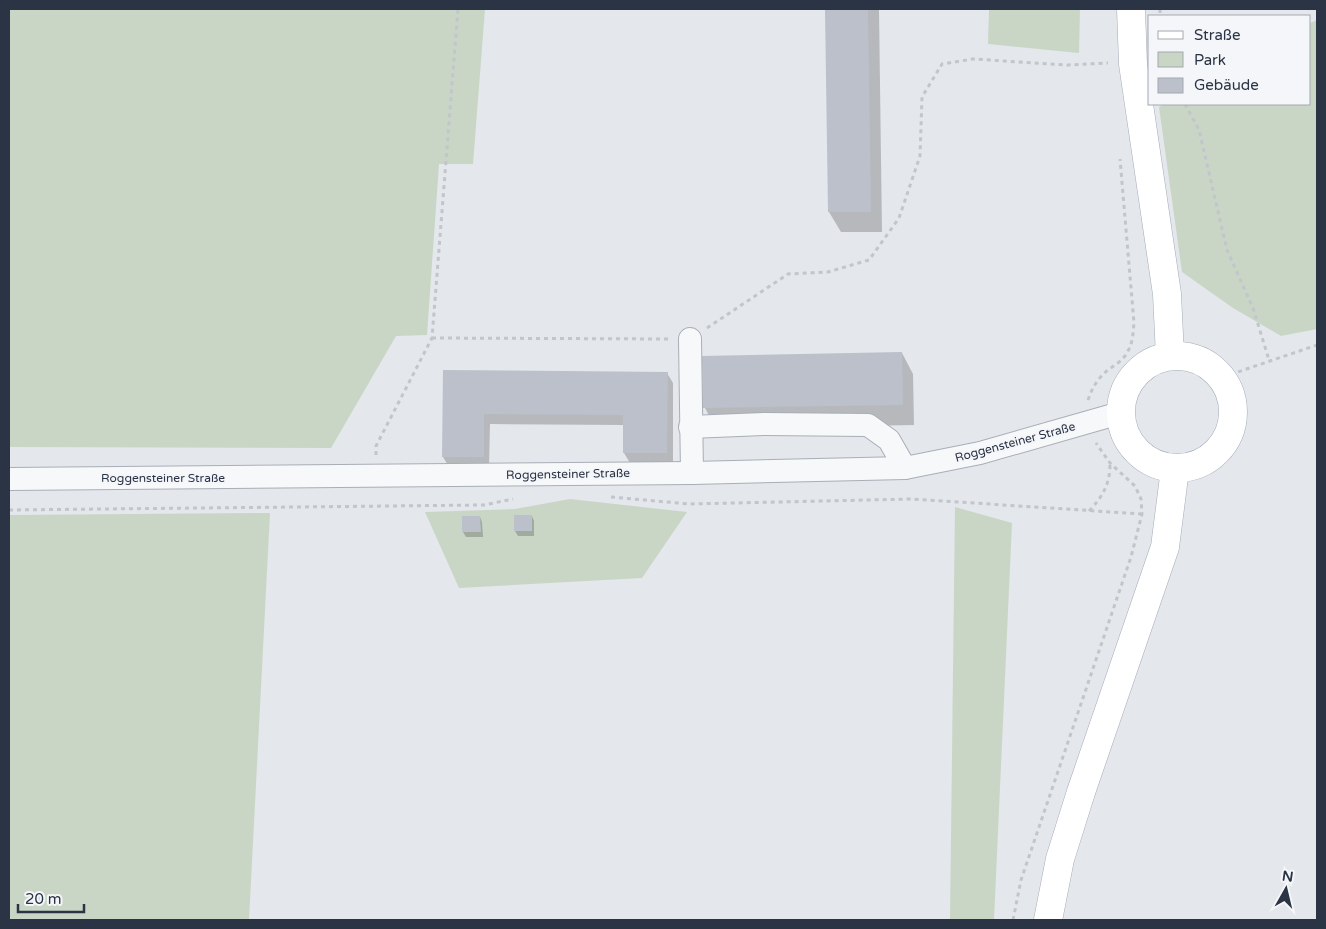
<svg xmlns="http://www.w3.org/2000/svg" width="1326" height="929" viewBox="0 0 1326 929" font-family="'Varela Round',sans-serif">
  <rect width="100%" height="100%" fill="#e4e7ec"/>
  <!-- green -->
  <g fill="#c9d6c5">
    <path d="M9,9H485L473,164H439L427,335L396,336L331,448L9,447Z"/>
    <path d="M989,9H1080L1079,53L988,44Z"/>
    <path d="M1317,20V329L1281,336L1233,308L1182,272L1159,107L1164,104H1310V23Z"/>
    <path d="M570,499L687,512L642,578L459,588L425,512L515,509Z"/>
    <path d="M955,507L1012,523L994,920H950Z"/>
    <path d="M270,513L249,920H9V515Z"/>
  </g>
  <!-- shadow -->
  <g fill="#0003">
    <path d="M826,9H879L882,232H841L829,212Z"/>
    <path d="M902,353L913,374L914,425L716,429L705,408L704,357Z"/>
    <path d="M444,371L667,373L673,383V463H630L624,453V425L490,424L489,467H449L443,457Z"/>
    <path d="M532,516L534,521V536H518L515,531Z"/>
    <path d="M480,517L482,522L483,537H466L463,532Z"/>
  </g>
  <!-- building -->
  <g fill="#bbc0ca">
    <path d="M825,9H868L871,212H828Z"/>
    <path d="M902,352L903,405L703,408L702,356Z"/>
    <path d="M443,370L668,372L667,453H623V415L484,414V457H442Z"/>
    <rect x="514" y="515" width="18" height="16"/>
    <path d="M462,516H480L481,532H462Z"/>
  </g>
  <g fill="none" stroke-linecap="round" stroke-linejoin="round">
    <!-- minor casing -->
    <g stroke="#a9aeb7" stroke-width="24">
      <g id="minor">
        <path d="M690,339L692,473"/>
        <path d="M690,427L764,424L868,425L889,440L905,468"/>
        <path d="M9,479L692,473L905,468L980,453L1120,413"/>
      </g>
    </g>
    <!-- major casing -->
    <g stroke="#a3abb8" stroke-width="29">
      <g id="major">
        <path d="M1131,9L1133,64L1167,294L1170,356"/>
        <circle cx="1177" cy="412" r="56"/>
        <path d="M1048,920L1060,859L1081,792L1165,547L1175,469"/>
      </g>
    </g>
    <!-- path -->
    <g stroke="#c2c5cb" stroke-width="3" stroke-dasharray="4 4" stroke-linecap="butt">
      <path d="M1160,9V16"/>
      <path d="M1185,104L1199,130L1227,250L1253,308L1269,360"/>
      <path d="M707,328L788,274L828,272L869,260L899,218L920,156L922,97L942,64L973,59L1068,65L1108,63"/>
      <path d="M432,338L669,339"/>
      <path d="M1223,377L1317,345"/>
      <path d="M1088,400C1092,388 1098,378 1108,370C1115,365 1124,360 1128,351C1133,342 1133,333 1134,323L1120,159"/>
      <path d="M376,455V446L432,338L458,9"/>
      <path d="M611,497L689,504L912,499L1142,514"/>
      <path d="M9,510L484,505L513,499"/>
      <path d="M1089,511C1103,496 1110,484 1110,464"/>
      <path d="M1013,920L1021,880L1131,557L1142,514L1141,499L1135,486L1110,463L1096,443"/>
    </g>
    <!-- minor -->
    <use href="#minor" stroke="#f7f8fa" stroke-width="22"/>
    <!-- major -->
    <use href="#major" stroke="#fff" stroke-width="28"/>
  </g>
  <g text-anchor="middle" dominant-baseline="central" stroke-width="4" stroke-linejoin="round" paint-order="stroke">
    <!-- street labels -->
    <g font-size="12" fill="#2b3445" stroke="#f4f6f9">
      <text transform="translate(1015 442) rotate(-15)">Roggensteiner Straße</text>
      <text transform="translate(568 474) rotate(-1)">Roggensteiner Straße</text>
      <text x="163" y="478">Roggensteiner Straße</text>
    </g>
  </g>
  <!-- border -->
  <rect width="1326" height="929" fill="none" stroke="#2b3445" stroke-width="20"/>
  <!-- legend -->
  <rect x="1148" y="15" width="162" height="90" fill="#f4f6f9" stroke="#a4a8b1"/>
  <rect x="1158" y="31" width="25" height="8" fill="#ffffff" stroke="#a4a8b1"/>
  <text x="1194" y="40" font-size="15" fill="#2b3445">Straße</text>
  <rect x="1158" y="52" width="25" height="15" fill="#c9d6c5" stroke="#a4a8b1"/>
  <text x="1194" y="65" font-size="15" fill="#2b3445">Park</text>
  <rect x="1158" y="78" width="25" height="15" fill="#bbc0ca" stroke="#a4a8b1"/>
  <text x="1194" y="90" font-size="15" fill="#2b3445">Gebäude</text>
  <!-- north arrow -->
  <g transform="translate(1286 889) rotate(8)" stroke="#f4f6f9" stroke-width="4" paint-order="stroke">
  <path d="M0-4L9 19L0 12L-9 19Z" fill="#2b3445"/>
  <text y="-8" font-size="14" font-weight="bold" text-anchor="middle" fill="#2b3445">N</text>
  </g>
  <!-- scale -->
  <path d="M18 904v8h66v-8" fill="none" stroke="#2b3445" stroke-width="2.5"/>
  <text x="25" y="904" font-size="15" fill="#2b3445" stroke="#f4f6f9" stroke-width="4" paint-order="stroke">20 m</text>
</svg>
